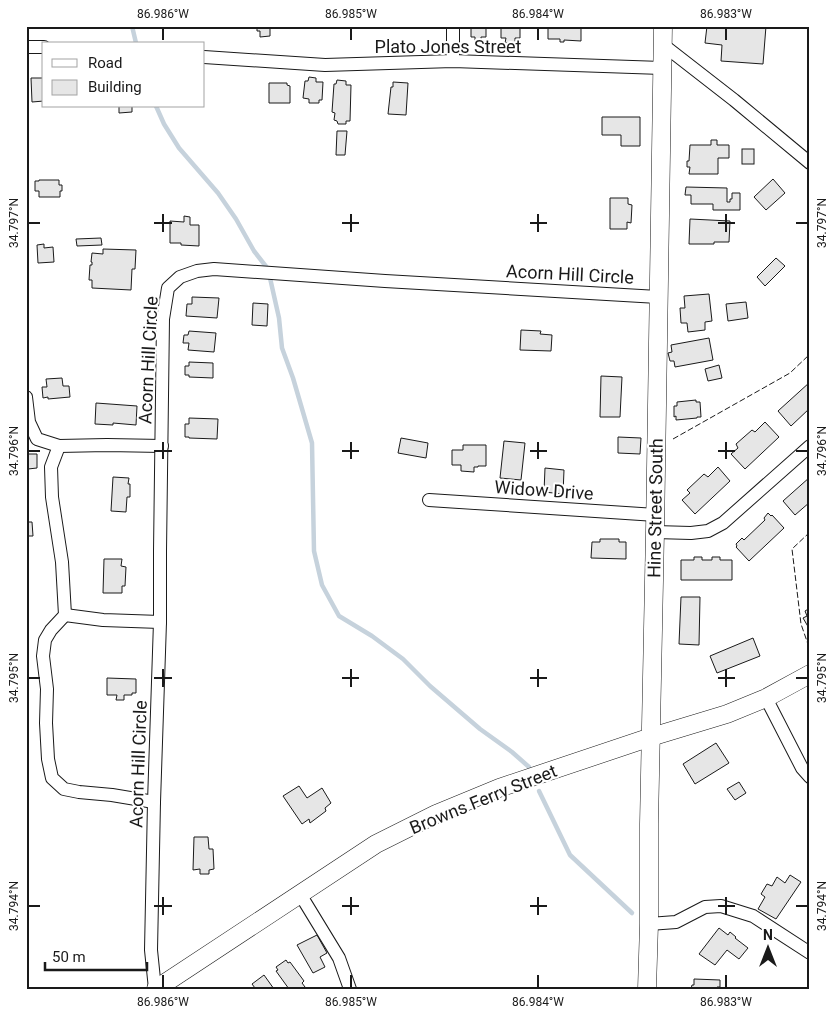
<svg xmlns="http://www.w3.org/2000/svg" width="836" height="1015" viewBox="0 0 836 1015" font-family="Roboto,sans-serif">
  <rect width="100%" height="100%" fill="#fff"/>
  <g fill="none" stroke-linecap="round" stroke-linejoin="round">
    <!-- stream -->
    <g stroke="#c6d2dc" stroke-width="4.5">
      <path d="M132,26L136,43"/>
      <path d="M156,106L164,124L179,148L218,193L236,219L254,251L268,269L279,318L282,348L293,378L312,443L314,551L322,585L339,616L372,636L403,659L430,686L480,729L512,752L529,767"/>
      <path d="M539,791L570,855L632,913"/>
    </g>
  </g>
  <!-- building -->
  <g fill="#e6e6e6" stroke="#1a1a1a">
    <path d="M257,26H270V36L260,37V31H257Z"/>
    <path d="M471,26H486V37H481V41H475V37H471Z"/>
    <path d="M501,26H520V38H515V43H505L506,38H501Z"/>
    <path d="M548,26H581V41L564,40V42H560V39H548Z"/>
    <path d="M707,26H766L763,64L721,61L722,45L705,43Z"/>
    <path d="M309,77L316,78V82H323L322,100H319V103H309V99L303,98L305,81H308Z"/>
    <path d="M31,78H44V101L32,102Z"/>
    <path d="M337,80L346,81V85H351L350,121H346V124H338L337,121L334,120L335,113L332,112L334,84H336Z"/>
    <path d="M393,82L408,83L406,115L388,114L391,87H393Z"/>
    <path d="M269,83H287V85L290,86V103H269Z"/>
    <path d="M119,106H132V112L119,113Z"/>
    <path d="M602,117H640V146H621V135H602Z"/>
    <path d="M337,131H347L345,155H336Z"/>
    <path d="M711,140H717V145H729V158H718V174H689L690,167H687V161H689L690,145H711Z"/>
    <rect x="742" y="149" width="12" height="15"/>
    <path d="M773,179L785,193L766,210L754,197Z"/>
    <path d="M39,180H59V185H62V191H60V197H39V191H35V181H39Z"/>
    <path d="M686,187L727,188V202H730V199H732V193H740V210H713V204H691V195H685Z"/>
    <path d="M610,198H628V204L632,205L631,223L627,222V229H610Z"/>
    <path d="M184,216L190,217V225H199V246L181,245V243H170V221L184,222Z"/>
    <path d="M690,219L730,221L729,242H714V244H689Z"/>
    <path d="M101,238L102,245L77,246L76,239Z"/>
    <path d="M44,244V248L53,247L54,262L38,263L37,245Z"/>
    <path d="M103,249L136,250L135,269H132L131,290L92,288V280H89L90,265H92V262H91L92,253L103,254Z"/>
    <path d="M776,258L785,266L765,286L757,277Z"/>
    <path d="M709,294L712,321L705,322V330L688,332L687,323H681L680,308H685L684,296Z"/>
    <path d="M192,297L219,298L217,318L186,316L187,304H192Z"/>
    <path d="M746,302L748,318L728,321L726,304Z"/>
    <path d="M253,303L268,304L267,326L252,325Z"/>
    <path d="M521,330L541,331L540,334L552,335L551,351L520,350Z"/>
    <path d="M189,331L216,333L214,352L188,350L189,343H183L184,335H188Z"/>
    <path d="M709,338L713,360L675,367L674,361H670L668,353L672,352L671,345Z"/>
    <path d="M189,362L213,363V378L189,377V375H185V366H189Z"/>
    <path d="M719,365L722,378L708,381L705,369Z"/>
    <path d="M601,376L622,377L620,417H600Z"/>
    <path d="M62,378L63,386H69L70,397L48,399V397L43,398L42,387H47L46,379Z"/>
    <path d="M810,382V408L791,426L778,411Z"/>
    <path d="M696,400V402H700L701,417H697V418L676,420V416L674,417V406H677V402Z"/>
    <path d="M96,403L137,406L136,425L113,423V425L95,424Z"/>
    <path d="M189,418L218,419L217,439L189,438V437H185V424H189Z"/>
    <path d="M765,422L779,437L745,469L731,454L738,448L736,444L752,430L755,432Z"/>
    <path d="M618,437L641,438L640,454L618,453Z"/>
    <path d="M401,438L428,443L426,458L398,453Z"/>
    <path d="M504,441L525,443L521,480L500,478Z"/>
    <path d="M463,445H486V466H478V467H474V472L461,471V465H452V450H463Z"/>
    <path d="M26,454H37V468L28,469V474H26Z"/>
    <path d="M718,467L730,481L695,514L682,500L690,493L687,490L704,474L708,477Z"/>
    <path d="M545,468L564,470L563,494L544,492Z"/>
    <path d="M113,477L129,478L128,484H130V497H127L126,512L111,511Z"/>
    <path d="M810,477V502L795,515L783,501Z"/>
    <path d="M768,513L771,516L772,515L784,528L749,561L736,547L737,546L736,544L742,538L744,540L765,520L764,518Z"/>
    <path d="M26,519H27L28,522H32L33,536H28V539H26Z"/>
    <path d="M600,539H619V542H626V559L591,558L592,542H600Z"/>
    <path d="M694,557H702V560H712V557H720V560H732V580H681V560H694Z"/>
    <path d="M104,559H122L121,566L126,567L125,586H122V593H103Z"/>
    <path d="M681,597H700L699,645L679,644Z"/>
    <path d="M810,608V630L803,618L807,616L805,611Z"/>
    <path d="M753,638L760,656L717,673L710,656Z"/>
    <path d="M107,678L136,679V693H132V695H124V700H116L117,695H107Z"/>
    <path d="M716,743L729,763L695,784L683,764Z"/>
    <path d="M739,782L746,793L735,800L727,789Z"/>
    <path d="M299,786L307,798L322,788L331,803L325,808L326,811L310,823L309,819L302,824L283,796Z"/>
    <path d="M194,837H208L209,849H213L214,869L209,870V874H200V869L193,870Z"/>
    <path d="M790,875L801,882L776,919L758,909L765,897L761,894L767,884L772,886L777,877L785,883Z"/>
    <path d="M719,928L728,935L730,932L736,937L735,938L748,948L739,959L727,950L715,965L699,954Z"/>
    <path d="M317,935L327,953L320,957L325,967L313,973L297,945Z"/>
    <path d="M286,960L288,963L290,962L304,981L302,983L305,987L302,989H289L276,971L278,970L276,967Z"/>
    <path d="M264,975L274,989H253L255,988L252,984Z"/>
    <path d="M694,979L720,980V987H717V989H691L692,985H694Z"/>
  </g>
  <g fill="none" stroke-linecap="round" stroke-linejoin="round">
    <!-- street casing -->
    <g stroke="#1a1a1a" stroke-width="14">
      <g id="street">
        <path d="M453,26V61"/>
        <path d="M662,44L734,100L810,163"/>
        <path d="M26,47H44"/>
        <path d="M204,57L325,65L453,61L662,68"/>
        <path d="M26,397L29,422L37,439L59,446L107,445L162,446"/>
        <path d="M59,446L51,467L52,497L62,562L65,615L51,630L45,640L43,656L47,689L46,723L48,759L52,778L64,789L79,792L112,795L154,802"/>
        <path d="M429,500L656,515"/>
        <path d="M655,532L691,533L708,531L723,523L810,446"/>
        <path d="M65,615L103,620L160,622"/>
        <path d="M766,698L802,768L810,777"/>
        <path d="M300,894L339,958L350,989"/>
        <path d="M649,924L676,922L705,907L721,906L753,916L810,953"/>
        <path d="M155,989L151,950L154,802L160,622V551L163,319L168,288L180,277L197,271L214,269L385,281L658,297"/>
      </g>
    </g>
    <!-- secondary casing -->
    <g stroke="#1a1a1a" stroke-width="19">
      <g id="secondary">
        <path d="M156,989L376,844L436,814L499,788L651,737L727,714L766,698L810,674"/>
        <path d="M647,989L649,924V824L655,532L663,26"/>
      </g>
    </g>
    <!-- street -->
    <use href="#street" stroke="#fff" stroke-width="12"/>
    <!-- secondary -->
    <use href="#secondary" stroke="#fff" stroke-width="18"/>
    <!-- fence -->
    <g stroke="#1a1a1a" stroke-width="1" stroke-dasharray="6 2.5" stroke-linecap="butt">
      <path d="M673,439L790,373L810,354"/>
      <path d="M810,532L792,549L801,624L810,650"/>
    </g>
  </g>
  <!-- ticks -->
  <path fill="none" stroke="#1a1a1a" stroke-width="2" d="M163,28V40M351,28V40M538,28V40M726,28V40M163,214V232M351,214V232M538,214V232M726,214V232M28,223H40M154,223H172M342,223H359M530,223H547M718,223H735M796,223H808M163,442V459M351,442V459M538,442V459M726,442V459M28,451H40M154,451H172M342,451H359M530,451H547M718,451H735M796,451H808M163,669V687M351,669V687M538,669V687M726,669V687M28,678H40M154,678H172M342,678H359M530,678H547M718,678H735M796,678H808M163,897V915M351,897V915M538,897V915M726,897V915M28,906H40M154,906H172M342,906H359M530,906H547M718,906H735M796,906H808M163,975V988M351,975V988M538,975V988M726,975V988"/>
  <g text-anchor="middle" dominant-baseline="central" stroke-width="4" stroke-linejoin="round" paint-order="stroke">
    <!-- street labels -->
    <g font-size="18" fill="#1a1a1a" stroke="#fff">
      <text x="448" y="46">Plato Jones Street</text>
      <text transform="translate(570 274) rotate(3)">Acorn Hill Circle</text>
      <text transform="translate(148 360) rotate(-87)">Acorn Hill Circle</text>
      <text transform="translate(544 490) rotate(4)">Widow Drive</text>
      <text transform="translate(655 508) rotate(-89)">Hine Street South</text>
      <text transform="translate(138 764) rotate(-88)">Acorn Hill Circle</text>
      <text transform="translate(483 799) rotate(-22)">Browns Ferry Street</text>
    </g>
  </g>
  <!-- border -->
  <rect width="836" height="1015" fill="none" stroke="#ffffff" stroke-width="55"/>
  <!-- legend -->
  <rect x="42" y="42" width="162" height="65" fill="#ffffff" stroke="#a3a3a3"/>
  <rect x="52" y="59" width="25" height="8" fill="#ffffff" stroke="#a3a3a3"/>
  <text x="88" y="68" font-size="15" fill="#1a1a1a">Road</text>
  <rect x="52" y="80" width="25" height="15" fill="#e6e6e6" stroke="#a3a3a3"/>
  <text x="88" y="92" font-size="15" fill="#1a1a1a">Building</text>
  <!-- north arrow -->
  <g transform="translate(768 948)" stroke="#ffffff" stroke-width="4" paint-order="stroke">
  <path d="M0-4L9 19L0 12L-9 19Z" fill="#1a1a1a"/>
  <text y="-8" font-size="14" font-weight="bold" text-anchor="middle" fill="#1a1a1a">N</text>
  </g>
  <!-- scale -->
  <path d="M45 962v8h102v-8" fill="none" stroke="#1a1a1a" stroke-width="2.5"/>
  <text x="52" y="962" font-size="15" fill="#1a1a1a" stroke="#ffffff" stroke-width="4" paint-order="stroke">50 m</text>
  <rect x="28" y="28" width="780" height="960" fill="none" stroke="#1a1a1a" stroke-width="2"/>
  <g font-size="12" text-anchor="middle" fill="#1a1a1a">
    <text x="163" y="18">86.986°W</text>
    <text x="351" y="18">86.985°W</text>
    <text x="538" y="18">86.984°W</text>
    <text x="726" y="18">86.983°W</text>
    <text transform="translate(14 223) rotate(-90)" y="4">34.797°N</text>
    <text transform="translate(822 223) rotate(-90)" y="4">34.797°N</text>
    <text transform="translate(14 451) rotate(-90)" y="4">34.796°N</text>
    <text transform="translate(822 451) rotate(-90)" y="4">34.796°N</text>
    <text transform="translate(14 678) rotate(-90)" y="4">34.795°N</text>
    <text transform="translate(822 678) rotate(-90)" y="4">34.795°N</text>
    <text transform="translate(14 906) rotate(-90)" y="4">34.794°N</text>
    <text transform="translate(822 906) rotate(-90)" y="4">34.794°N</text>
    <text x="163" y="1006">86.986°W</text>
    <text x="351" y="1006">86.985°W</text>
    <text x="538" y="1006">86.984°W</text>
    <text x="726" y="1006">86.983°W</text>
  </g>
</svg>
